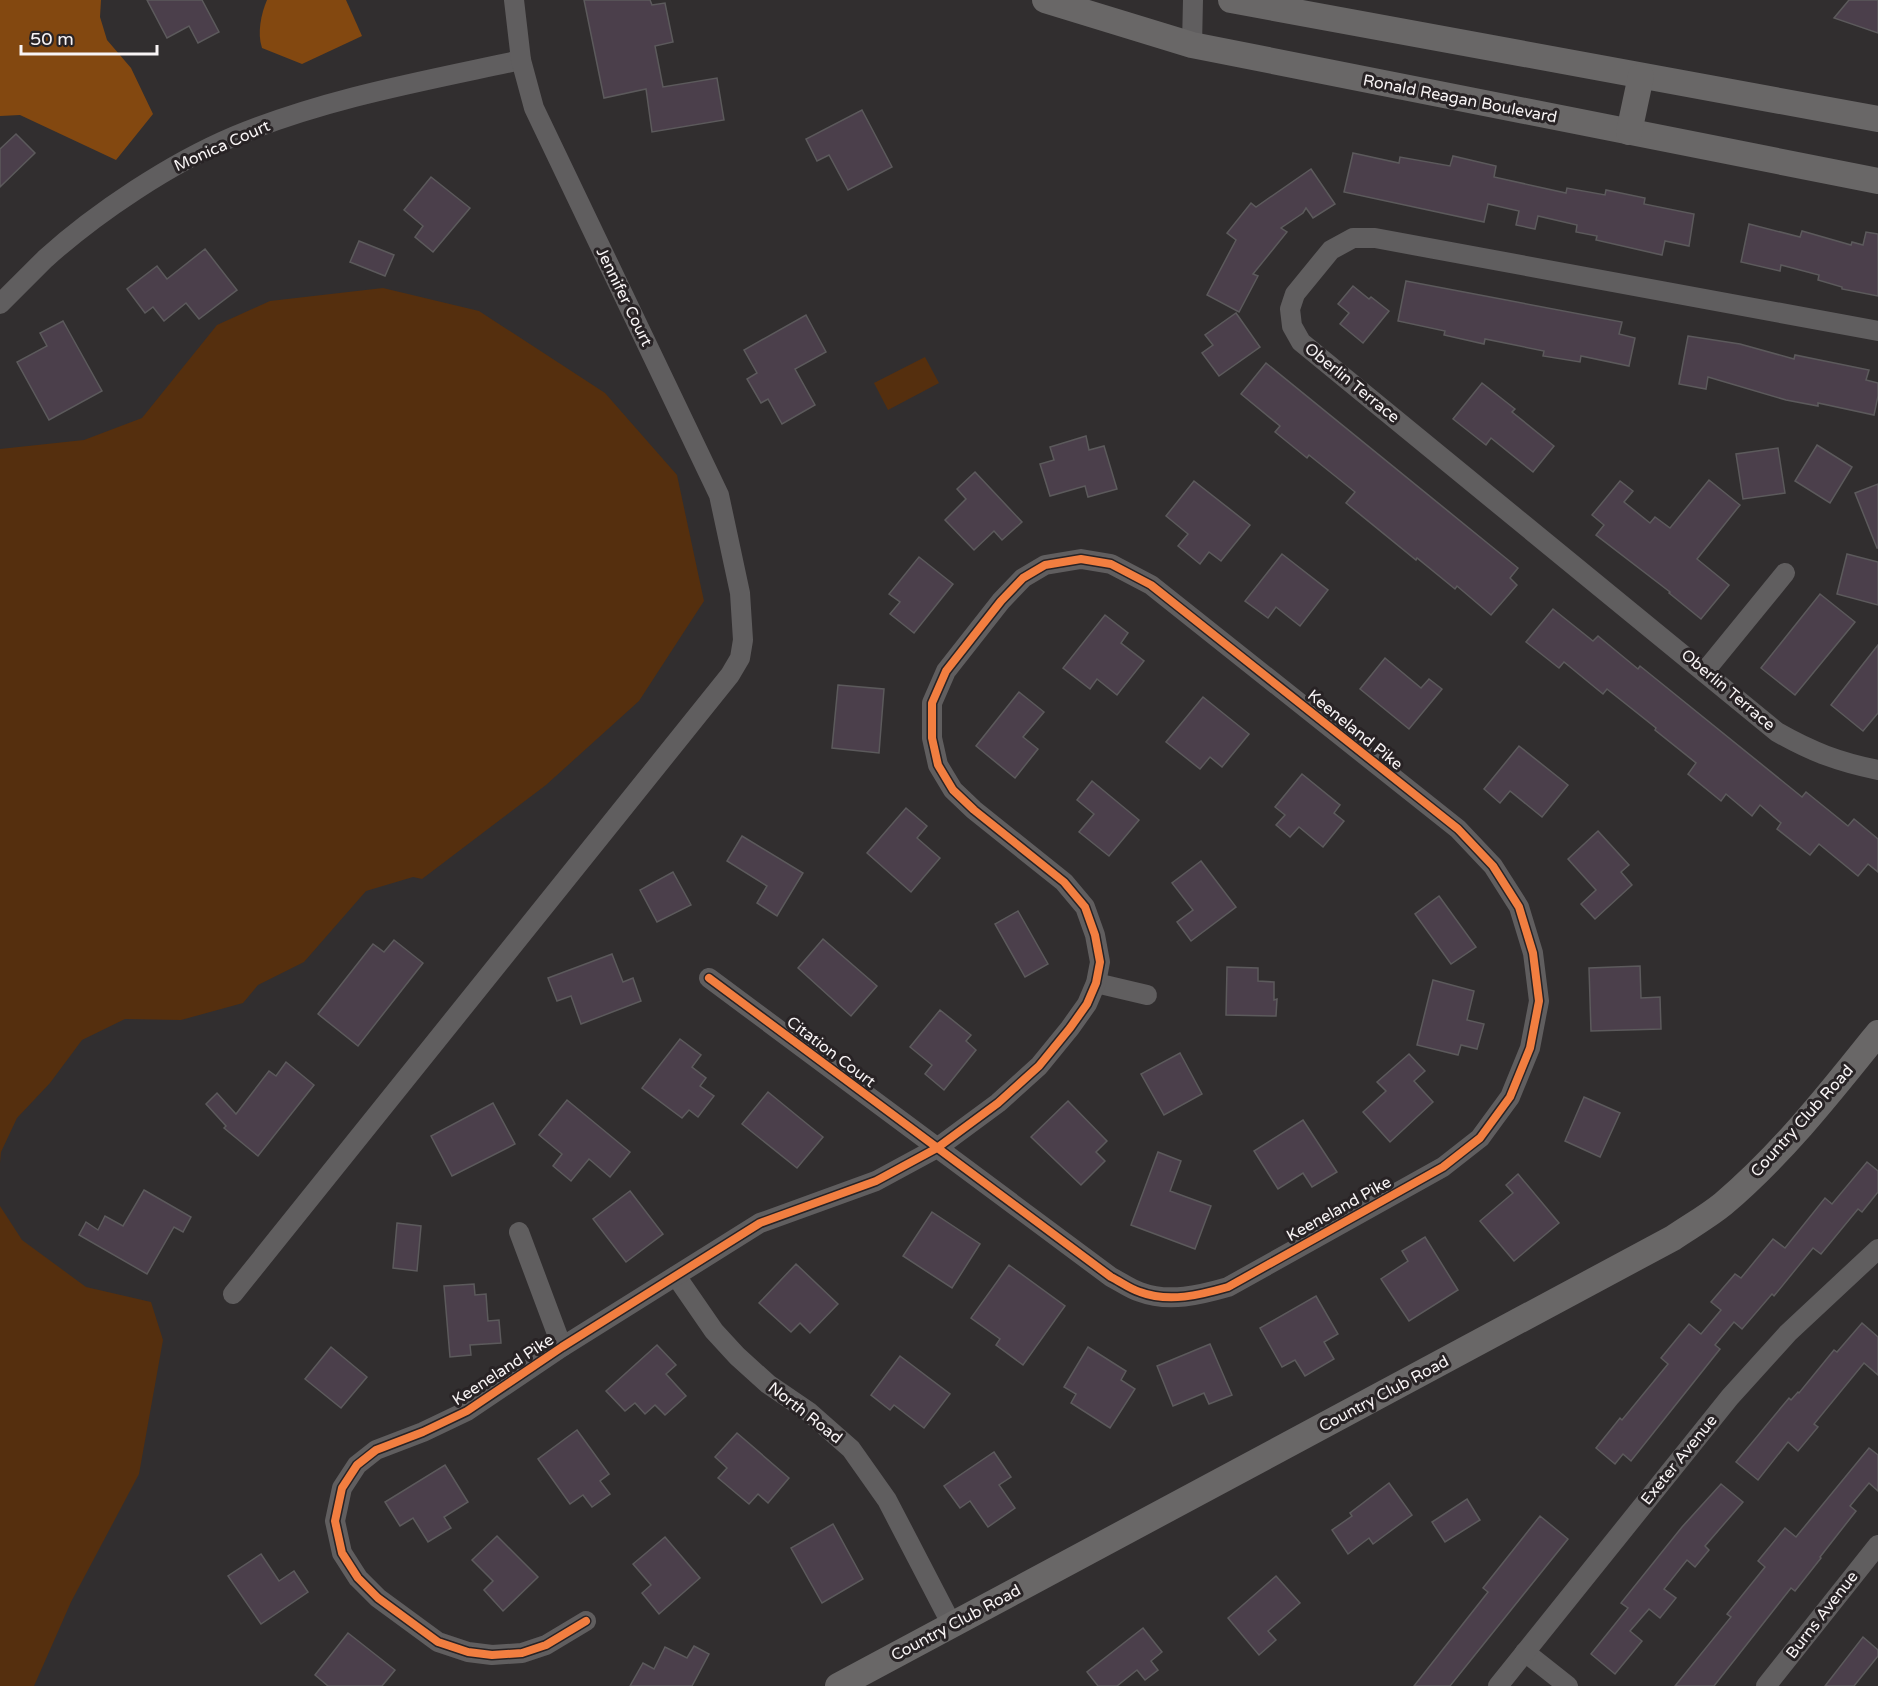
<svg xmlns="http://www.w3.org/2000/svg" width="1878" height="1686" viewBox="0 0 1878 1686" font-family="'Varela Round',sans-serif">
  <rect width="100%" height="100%" fill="#312e2f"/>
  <!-- green -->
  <g fill="#552f0e">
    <path d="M383,288L479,311L605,393L677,475L704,601L639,701L546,785L422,879L413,877L366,891L304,962L258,985L243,1003L181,1020L125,1019L82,1040L50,1083L17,1118L1,1152L0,1163V449L84,440L142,418L217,325L270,301Z"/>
    <path d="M925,357L939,383L888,410L874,383Z"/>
    <path d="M0,1206L22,1240L86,1287L151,1302L163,1340L139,1474L71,1602L34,1686H0Z"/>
  </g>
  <!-- forest -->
  <g fill="#834810">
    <path d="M0,0H101L100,17L107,40L131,68L153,114L116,160L20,115L0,116Z"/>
    <path d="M267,0H346L362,36L302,64L262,48C257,33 261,14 267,0Z"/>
  </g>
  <!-- building -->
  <g fill="#4b3f4b" stroke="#5c5a5c" stroke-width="1.5">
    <path d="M147,0H202L219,32L198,43L189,26L167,38Z"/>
    <path d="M584,0H650L652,5L665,3L673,42L655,46L663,87L717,78L724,120L652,132L646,89L604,98Z"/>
    <path d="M1849,0H1878V33L1834,18Z"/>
    <path d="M862,110L892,167L848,190L829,155L817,161L806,139Z"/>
    <path d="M16,134L35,153L0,187V149Z"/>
    <path d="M1353,153L1399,163L1400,157L1450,166L1453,156L1496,166L1494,177L1566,193L1567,188L1605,195L1606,190L1645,198L1644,204L1694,214L1689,246L1665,241L1662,255L1596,240L1597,236L1576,232L1577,225L1538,216L1535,229L1516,225L1519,211L1488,204L1484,222L1344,192Z"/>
    <path d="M1311,169L1335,204L1313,218L1306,208L1303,213L1281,228L1287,232L1253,274L1258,276L1239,312L1207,295L1236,240L1227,233L1251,203L1256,207Z"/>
    <path d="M431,177L470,208L433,252L415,237L423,226L404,210Z"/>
    <path d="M1749,224L1800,237L1802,231L1851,245L1852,242L1863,245L1866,232L1878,234V296L1842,289V287L1818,280L1819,275L1781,265L1780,271L1741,262Z"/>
    <path d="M359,241L394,255L385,276L350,262Z"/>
    <path d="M205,249L237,290L199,319L186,303L164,321L153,307L145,313L127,289L157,266L167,279Z"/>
    <path d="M1406,281L1622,322L1619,334L1635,338L1629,366L1581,356L1580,362L1543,356L1544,351L1485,339L1484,344L1444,335L1445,331L1398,321Z"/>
    <path d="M1353,286L1369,299L1371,297L1389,311L1363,343L1340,324L1349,313L1338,304Z"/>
    <path d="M1236,313L1260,347L1219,376L1202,353L1213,345L1205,335Z"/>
    <path d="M806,315L826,352L795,369L815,405L782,424L768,399L761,403L747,379L757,373L744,350Z"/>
    <path d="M63,321L102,391L49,420L17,362L47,346L40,333Z"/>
    <path d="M1688,336L1740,344L1794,359L1795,355L1869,370L1866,380L1878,383V396L1874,415L1818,403V406L1786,400L1708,377L1706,389L1679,384Z"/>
    <path d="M1266,363L1518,568L1510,578L1517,585L1491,615L1457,586L1455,589L1417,558L1416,560L1346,503L1355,492L1309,455L1307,458L1275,432L1280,426L1241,394Z"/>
    <path d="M1482,383L1515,409L1512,412L1554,446L1533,472L1491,438L1486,445L1453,419Z"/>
    <path d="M1086,436L1089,450L1104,446L1117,489L1088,497L1085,486L1050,496L1040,464L1054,460L1050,447Z"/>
    <path d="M1817,445L1852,467L1830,503L1795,481Z"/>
    <path d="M1778,448L1785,493L1743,499L1736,454Z"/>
    <path d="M975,472L1022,522L1002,540L994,531L974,550L945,520L966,499L957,489Z"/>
    <path d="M1709,480L1740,505L1697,559L1729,585L1701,619L1669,593L1670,592L1596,535L1604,525L1592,515L1620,481L1633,491L1624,502L1650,523L1655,517L1670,528Z"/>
    <path d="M1194,481L1250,525L1221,561L1209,552L1200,564L1178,546L1188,534L1166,516Z"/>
    <path d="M1878,484V548H1877L1855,493Z"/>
    <path d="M1282,554L1328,590L1300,626L1276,607L1268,618L1245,601Z"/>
    <path d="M1847,554L1878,562V605L1837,594Z"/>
    <path d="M919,557L953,584L914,633L890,614L900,602L889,594Z"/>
    <path d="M1820,594L1855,622L1795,695L1761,668Z"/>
    <path d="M1553,609L1593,641L1598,636L1638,669L1640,666L1802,797L1806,792L1848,826L1854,819L1878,839V872L1868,864L1858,876L1819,844L1810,855L1777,829L1781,823L1760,805L1752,816L1726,794L1721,801L1688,774L1696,763L1655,730L1656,728L1607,689L1603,694L1564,662L1559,668L1526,642Z"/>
    <path d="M1105,615L1128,633L1121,643L1144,661L1117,695L1097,679L1090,689L1063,668Z"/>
    <path d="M1878,645V713L1863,731L1831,705Z"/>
    <path d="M1385,658L1421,688L1429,679L1442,689L1409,729L1360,689Z"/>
    <path d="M838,685L884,689L879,753L832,748Z"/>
    <path d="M1019,692L1044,712L1023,737L1038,749L1015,778L976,746Z"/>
    <path d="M1203,697L1249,734L1222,767L1210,757L1200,769L1166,742Z"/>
    <path d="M1519,746L1568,785L1542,817L1510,791L1500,803L1484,789Z"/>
    <path d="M1302,774L1340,805L1334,813L1344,821L1323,847L1299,827L1290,837L1276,825L1285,815L1275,807Z"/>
    <path d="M1092,781L1139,820L1109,856L1079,832L1094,814L1077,800Z"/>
    <path d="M906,808L927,826L917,838L940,858L911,892L867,853Z"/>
    <path d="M1598,831L1629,865L1621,872L1632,885L1595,919L1581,904L1596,890L1568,859Z"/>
    <path d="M742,836L803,873L777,916L757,903L767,886L727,861Z"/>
    <path d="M1201,861L1236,907L1191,941L1177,922L1193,910L1172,883Z"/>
    <path d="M673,872L691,905L657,922L640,890Z"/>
    <path d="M1439,896L1476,947L1451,964L1415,914Z"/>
    <path d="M1018,911L1048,964L1025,977L995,924Z"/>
    <path d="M823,939L877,986L851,1016L798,968Z"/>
    <path d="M394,940L423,963L358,1046L318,1014L373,944L384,952Z"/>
    <path d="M612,954L623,982L633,978L641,1001L581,1024L571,996L557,1001L548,978Z"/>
    <path d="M1640,966L1641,998L1660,997L1661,1029L1591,1031L1589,968Z"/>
    <path d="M1227,967L1258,968V981L1274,982V1000L1277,999L1276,1016L1226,1015Z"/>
    <path d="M1433,980L1474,991L1467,1020L1484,1024L1477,1049L1461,1045L1458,1055L1417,1045Z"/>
    <path d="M940,1010L971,1035L966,1041L976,1050L944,1090L925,1074L932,1065L910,1047Z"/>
    <path d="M680,1039L701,1055L692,1067L706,1078L700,1086L714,1096L698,1117L689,1110L682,1118L642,1088Z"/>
    <path d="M1180,1053L1202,1094L1164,1115L1141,1074Z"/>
    <path d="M1409,1054L1425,1071L1414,1081L1433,1102L1390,1142L1363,1112L1386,1091L1377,1082Z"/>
    <path d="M286,1062L314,1085L258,1156L224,1128L226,1126L206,1104L217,1093L236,1114L269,1071L276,1076Z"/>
    <path d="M768,1092L823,1137L797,1168L742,1124Z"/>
    <path d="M1584,1097L1620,1113L1600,1157L1565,1141Z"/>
    <path d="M567,1100L630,1152L610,1177L589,1159L571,1181L553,1166L562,1154L539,1135Z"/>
    <path d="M1068,1101L1107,1141L1096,1152L1105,1161L1081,1185L1031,1137Z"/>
    <path d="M493,1103L515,1144L452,1176L431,1136Z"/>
    <path d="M1303,1120L1337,1172L1312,1187L1303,1173L1278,1189L1254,1151Z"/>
    <path d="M1158,1152L1181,1161L1170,1191L1211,1206L1195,1249L1131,1225Z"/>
    <path d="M1867,1162L1878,1171V1192L1862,1212L1858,1209L1821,1254L1813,1248L1774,1296L1772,1294L1742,1329L1734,1322L1715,1345L1720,1349L1631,1461L1623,1454L1615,1464L1596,1448L1620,1418L1622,1420L1668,1364L1661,1358L1689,1324L1701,1334L1721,1310L1711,1302L1735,1274L1741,1278L1773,1239L1785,1248L1825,1198L1832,1204Z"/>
    <path d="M1518,1174L1559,1223L1514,1261L1480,1221L1513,1193L1506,1185Z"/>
    <path d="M144,1190L191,1217L183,1232L174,1227L147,1274L79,1235L86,1222L98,1230L105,1216L123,1226Z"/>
    <path d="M630,1191L663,1234L626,1262L593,1219Z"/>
    <path d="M932,1212L980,1244L952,1288L903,1256Z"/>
    <path d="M397,1223L421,1226L417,1271L393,1268Z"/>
    <path d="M1425,1237L1458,1290L1409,1321L1381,1279L1408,1261L1402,1251Z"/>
    <path d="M796,1264L838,1304L810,1333L800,1323L791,1332L759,1303Z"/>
    <path d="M1009,1265L1065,1306L1023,1365L996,1345L1000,1339L971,1318Z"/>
    <path d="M474,1284L475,1295L486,1294L488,1321L499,1320L501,1343L470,1345L471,1355L450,1357L444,1286Z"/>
    <path d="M1316,1296L1338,1334L1324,1342L1334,1359L1305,1376L1295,1360L1282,1367L1260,1328Z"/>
    <path d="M1862,1323L1878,1337V1375L1864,1363L1814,1424L1818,1427L1798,1451L1788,1442L1758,1480L1736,1462L1789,1398L1791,1400L1798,1392L1799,1393L1834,1350L1837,1352Z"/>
    <path d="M1210,1344L1232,1395L1209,1404L1204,1393L1173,1406L1157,1366Z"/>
    <path d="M657,1345L676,1365L666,1374L686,1396L665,1415L655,1405L645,1414L635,1403L625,1411L606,1391Z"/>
    <path d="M331,1347L367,1377L341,1408L305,1379Z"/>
    <path d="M1088,1347L1126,1371L1121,1380L1135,1389L1110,1428L1071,1403L1076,1394L1064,1387Z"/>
    <path d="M900,1356L950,1394L924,1428L894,1405L890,1410L871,1395Z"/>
    <path d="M577,1430L609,1474L600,1481L610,1494L592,1507L583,1495L570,1504L538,1459Z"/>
    <path d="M737,1433L789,1478L768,1503L758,1494L749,1504L718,1478L727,1468L715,1457Z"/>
    <path d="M1869,1448L1878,1455V1491L1869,1483L1850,1506L1856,1511L1820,1557L1821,1558L1795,1591L1791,1588L1714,1686H1675L1731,1617L1727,1614L1765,1567L1758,1561L1785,1528L1796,1537Z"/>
    <path d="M994,1452L1011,1477L999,1485L1015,1508L988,1527L970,1501L960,1508L944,1486Z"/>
    <path d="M445,1465L468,1502L444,1517L451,1528L428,1542L413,1518L400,1526L385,1502Z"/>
    <path d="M1389,1483L1412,1515L1373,1544L1369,1538L1348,1554L1332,1530L1352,1516L1350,1513Z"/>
    <path d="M1721,1484L1743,1502L1705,1546L1709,1550L1695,1567L1687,1560L1664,1589L1676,1598L1660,1618L1649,1609L1630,1631L1642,1641L1615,1674L1591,1654L1628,1608L1621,1603L1682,1527Z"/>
    <path d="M1467,1499L1480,1520L1445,1542L1432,1522Z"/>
    <path d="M1540,1516L1568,1539L1450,1686H1414L1488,1592L1483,1588Z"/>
    <path d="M833,1524L863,1579L822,1603L791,1548Z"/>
    <path d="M497,1536L538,1577L503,1611L484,1590L493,1581L472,1560Z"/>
    <path d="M665,1537L700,1578L659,1614L642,1593L651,1585L633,1564Z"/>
    <path d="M261,1554L279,1581L294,1571L308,1592L261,1624L228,1576Z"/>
    <path d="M1276,1576L1300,1603L1268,1631L1276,1640L1259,1655L1228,1618Z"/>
    <path d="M1143,1628L1162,1652L1151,1661L1158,1670L1145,1680L1137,1670L1117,1686H1098L1087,1672Z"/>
    <path d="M348,1633L395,1670L382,1686H328L315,1675Z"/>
    <path d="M1863,1637L1878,1650V1656L1854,1686H1825Z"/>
    <path d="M694,1646L709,1654L692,1686H630L643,1663L654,1669L665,1647L687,1658Z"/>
  </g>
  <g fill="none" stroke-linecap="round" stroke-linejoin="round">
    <!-- minor -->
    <g stroke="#605e5f" stroke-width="20">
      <path d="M1192,45L1193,0"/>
      <path d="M0,304C15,289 30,274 45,259C97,212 171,163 235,136C327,98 424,81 521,60"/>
      <path d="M1878,331L1375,238H1353L1331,250L1295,294L1290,309L1292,326L1301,342L1777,732C1812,752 1839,762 1878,770"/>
      <path d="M1705,671L1785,573"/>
      <path d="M1096,983L1147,995"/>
      <path d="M519,1232L562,1347"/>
      <path d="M676,1276L714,1331L737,1356L768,1384L809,1412L851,1449L887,1500L952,1625"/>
      <path d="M233,1294L730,675L740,658L743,640L740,593L719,495L534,108L521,60L514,0"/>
      <path d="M586,1621L546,1645L522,1653L492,1655L468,1652L438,1642L378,1598L358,1578L342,1553L335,1521L342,1488L357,1465L376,1450L423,1432L467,1411L562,1347L760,1223L876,1181L937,1148L998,1103L1039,1066L1070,1028L1087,1004L1096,983L1100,962L1095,935L1085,907L1064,882L974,810L953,790L938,765L932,738V703L946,671L1001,601L1023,578L1045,565L1081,559L1111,564L1151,585L1458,829L1493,866L1519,907L1533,953L1539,1001L1530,1048L1510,1097L1480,1138L1443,1167L1228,1287C1200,1295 1169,1303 1140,1292C1130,1289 1121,1282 1111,1277L709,978"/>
      <path d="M1525,1652L1568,1686"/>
      <path d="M1498,1686L1730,1397L1788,1333L1878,1249"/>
      <path d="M1766,1686L1878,1545"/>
    </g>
    <!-- major -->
    <g stroke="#696767" stroke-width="26">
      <path d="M1045,0L1192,45L1878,181"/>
      <path d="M1231,0L1878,119"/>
      <path d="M1629,132L1641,76"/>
      <path d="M838,1686L1673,1238C1689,1227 1707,1217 1723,1204C1782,1154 1830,1093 1878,1033"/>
    </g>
    <!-- cycleway casing -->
    <g stroke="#282325" stroke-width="11">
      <path id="cycleway" d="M586,1621L546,1645L522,1653L492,1655L468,1652L438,1642L378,1598L358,1578L342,1553L335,1521L342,1488L357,1465L376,1450L423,1432L467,1411L562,1347L760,1223L876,1181L937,1148L998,1103L1039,1066L1070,1028L1087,1004L1096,983L1100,962L1095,935L1085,907L1064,882L974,810L953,790L938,765L932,738V703L946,671L1001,601L1023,578L1045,565L1081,559L1111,564L1151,585L1458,829L1493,866L1519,907L1533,953L1539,1001L1530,1048L1510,1097L1480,1138L1443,1167L1228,1287C1200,1295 1169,1303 1140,1292C1130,1289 1121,1282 1111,1277L709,978"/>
    </g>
    <!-- cycleway -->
    <use href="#cycleway" stroke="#f27e40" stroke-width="8"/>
  </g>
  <g text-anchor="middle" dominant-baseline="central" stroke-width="6" stroke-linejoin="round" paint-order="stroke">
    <!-- street labels -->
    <g font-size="16" fill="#f8f4f5" stroke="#282325">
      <text transform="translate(1460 99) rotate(11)">Ronald Reagan Boulevard</text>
      <text transform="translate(222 146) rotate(-24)">Monica Court</text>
      <text transform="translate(624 297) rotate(64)">Jennifer Court</text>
      <text transform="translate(1352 383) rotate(39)">Oberlin Terrace</text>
      <text transform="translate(1728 690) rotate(40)">Oberlin Terrace</text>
      <text transform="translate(1355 730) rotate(39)">Keeneland Pike</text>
      <text transform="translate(831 1052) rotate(37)">Citation Court</text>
      <text transform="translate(1802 1121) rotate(-48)">Country Club Road</text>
      <text transform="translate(1339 1209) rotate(-29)">Keeneland Pike</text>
      <text transform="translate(503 1370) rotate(-33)">Keeneland Pike</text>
      <text transform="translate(1384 1394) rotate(-28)">Country Club Road</text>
      <text transform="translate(805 1413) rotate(38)">North Road</text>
      <text transform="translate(1679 1460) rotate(-51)">Exeter Avenue</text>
      <text transform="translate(1822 1615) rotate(-52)">Burns Avenue</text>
      <text transform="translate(956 1623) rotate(-28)">Country Club Road</text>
    </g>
  </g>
  <!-- scale -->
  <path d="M21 45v9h136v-9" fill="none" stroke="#f8f4f5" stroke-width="3"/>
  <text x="30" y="45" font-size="18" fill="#f8f4f5" stroke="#282325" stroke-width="4.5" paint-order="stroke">50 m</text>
</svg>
